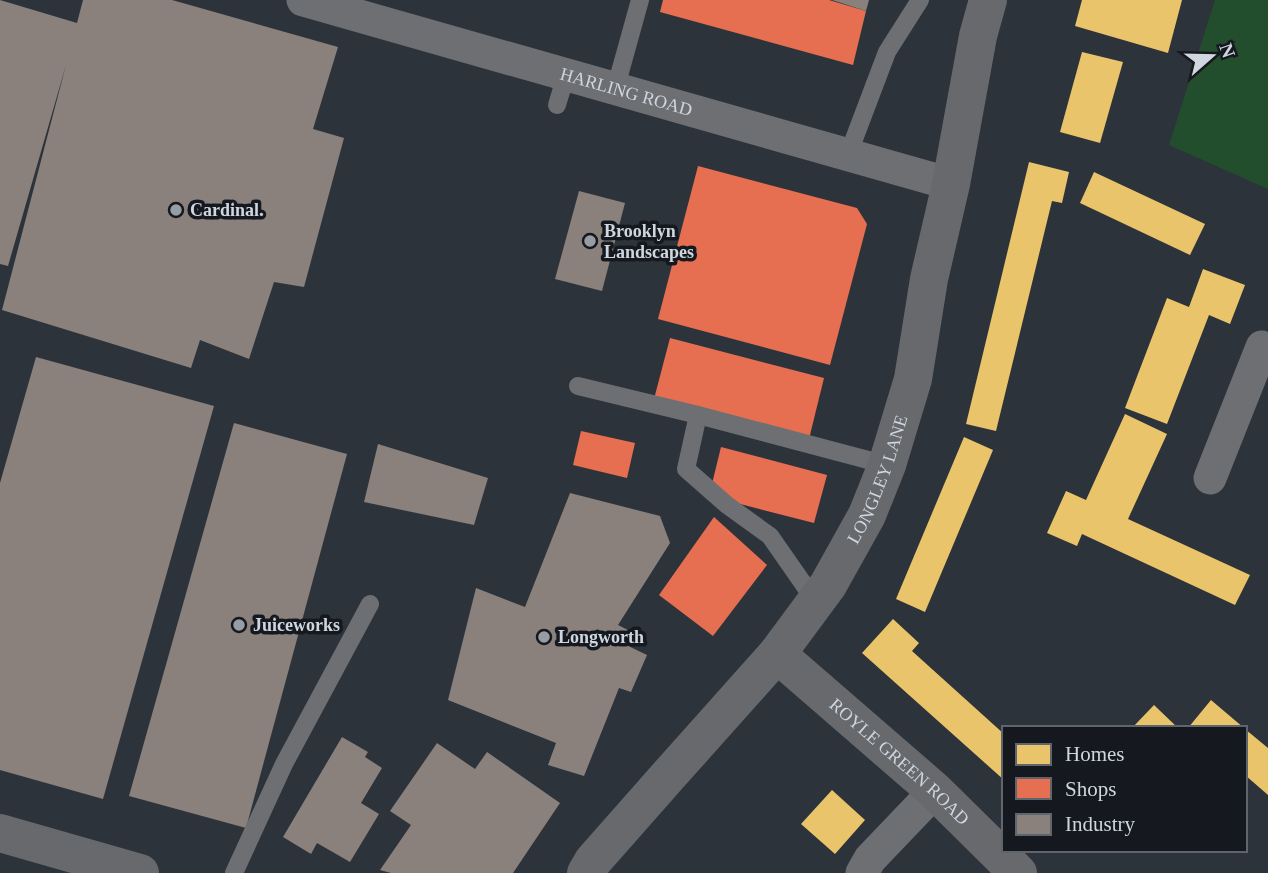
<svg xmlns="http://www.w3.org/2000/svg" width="1268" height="873" viewBox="0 0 1268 873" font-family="Georgia,serif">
  <rect width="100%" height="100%" fill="#2d333a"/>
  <!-- green -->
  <path fill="#234e2d" d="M1215,0H1268V189L1169,145Z"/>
  <!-- homes -->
  <g fill="#e9c46a">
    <path d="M1082,0H1182L1168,53L1075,26Z"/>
    <path d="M1082,52L1123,62L1100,143L1060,132Z"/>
    <path d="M1029,162L1069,172L1062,203L1052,201L996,431L966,424Z"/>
    <path d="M1094,172L1205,224L1190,255L1080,203Z"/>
    <path d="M1203,269L1245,285L1230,324L1209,315L1167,424L1125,408L1167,298L1189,307Z"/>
    <path d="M1125,414L1167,434L1128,519L1250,575L1235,605L1082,534L1077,546L1047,533L1066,491L1086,500Z"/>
    <path d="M964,437L993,450L925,612L896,599Z"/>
    <path d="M893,619L919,643L912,651L1004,734V780L862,653Z"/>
    <path d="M1211,700L1244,728H1188Z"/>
    <path d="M1154,705L1178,728H1132Z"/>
    <path d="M1245,729L1268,748V795L1245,775Z"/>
    <path d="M832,790L865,820L835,854L801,824Z"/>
  </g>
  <!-- shops -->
  <g fill="#e76f51">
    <path d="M663,0H829L866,11L853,65L660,12Z"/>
    <path d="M698,166L857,208L867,224L830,365L658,319Z"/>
    <path d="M670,338L824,378L809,439L654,399Z"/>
    <path d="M581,431L635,443L627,478L573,465Z"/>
    <path d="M721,447L827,475L814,523L709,496Z"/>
    <path d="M714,517L767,565L713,636L659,595Z"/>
  </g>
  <!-- industry -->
  <g fill="#8a817c">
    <path d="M0,0L77,23L83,0H172L338,47L313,129L344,138L304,287L274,282L249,359L200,340L191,368L2,310L66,65L8,266L0,264Z"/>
    <path d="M832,0H869L866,11Z"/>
    <path d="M579,191L625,203L602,291L555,279Z"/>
    <path d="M36,357L214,406L103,799L0,770V483Z"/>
    <path d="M234,423L347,454L246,828L129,796Z"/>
    <path d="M378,444L488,478L474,525L364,502Z"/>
    <path d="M570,493L660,516L670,543L618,625L628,630L622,643L647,655L631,692L619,688L584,776L548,765L556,743L448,700L476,588L525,607Z"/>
    <path d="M342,737L368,752L365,757L382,768L361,803L379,814L350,862L317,843L311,854L283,837Z"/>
    <path d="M437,743L475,769L487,752L560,803L513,873H391L380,870L411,825L390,811Z"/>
  </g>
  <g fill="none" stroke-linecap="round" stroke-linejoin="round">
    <!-- lane -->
    <g stroke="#6e6f73" stroke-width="18">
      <path d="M615,90L640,0"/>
      <path d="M557,105L566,75"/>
      <path d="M848,155L887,52L920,0"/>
      <path d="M578,386L698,415L887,465"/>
      <path d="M698,415L686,469L727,505L770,536L816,602"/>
      <path d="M234,873L284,764L370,604"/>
    </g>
    <!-- street -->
    <g stroke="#6e6f73" stroke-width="33">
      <path id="s1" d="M303,0L951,184"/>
      <path d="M1210,478L1262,347L1268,350"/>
      <path d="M862,873L870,859L935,791"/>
    </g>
    <!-- secondary -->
    <g stroke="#67696d" stroke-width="38">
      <path id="s2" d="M777,654L935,791L1018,873"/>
      <path d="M0,833L140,873"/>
      <path id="s3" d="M586,873L593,861L668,776L777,654L828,585L867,515L887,465L913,379L929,279L951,184L978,36L988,0"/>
    </g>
  </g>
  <!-- markers -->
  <g fill="#969da5" stroke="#15191f" stroke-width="2.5">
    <circle cx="176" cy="210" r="7"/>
    <circle cx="590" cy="241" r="7"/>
    <circle cx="239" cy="625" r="7"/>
    <circle cx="544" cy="637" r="7"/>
  </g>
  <g text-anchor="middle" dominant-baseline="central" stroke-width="7" stroke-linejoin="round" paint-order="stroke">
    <!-- street labels -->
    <g font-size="18" fill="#cfd6df" stroke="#15191f">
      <text stroke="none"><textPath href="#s1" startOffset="336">HARLING ROAD</textPath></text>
      <text stroke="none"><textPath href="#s3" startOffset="494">LONGLEY LANE</textPath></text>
      <text stroke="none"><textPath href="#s2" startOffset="163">ROYLE GREEN ROAD</textPath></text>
    </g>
    <!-- poi labels -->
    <g font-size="18" font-weight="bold" fill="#cfd6df" stroke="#15191f" text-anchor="start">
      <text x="190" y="210">Cardinal.</text>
      <text x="604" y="231">Brooklyn<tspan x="604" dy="21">Landscapes</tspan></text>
      <text x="253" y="625">Juiceworks</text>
      <text x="558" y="637">Longworth</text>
    </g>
  </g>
  <!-- legend -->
  <rect x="1002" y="726" width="245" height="126" fill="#15191f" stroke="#5f656c" stroke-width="2"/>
  <rect x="1016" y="744" width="35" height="21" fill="#e9c46a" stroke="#5f656c" stroke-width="2"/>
  <text x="1065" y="761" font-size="21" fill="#cfd6df">Homes</text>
  <rect x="1016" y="778" width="35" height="21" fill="#e76f51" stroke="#5f656c" stroke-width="2"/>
  <text x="1065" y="796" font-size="21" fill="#cfd6df">Shops</text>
  <rect x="1016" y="814" width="35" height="21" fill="#8a817c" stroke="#5f656c" stroke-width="2"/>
  <text x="1065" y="831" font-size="21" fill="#cfd6df">Industry</text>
  <!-- north arrow -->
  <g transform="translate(1212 56) rotate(70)" stroke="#15191f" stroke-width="5" paint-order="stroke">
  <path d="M0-5L12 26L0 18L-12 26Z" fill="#cfd6df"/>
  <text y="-10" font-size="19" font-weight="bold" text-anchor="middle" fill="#cfd6df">N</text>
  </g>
</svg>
